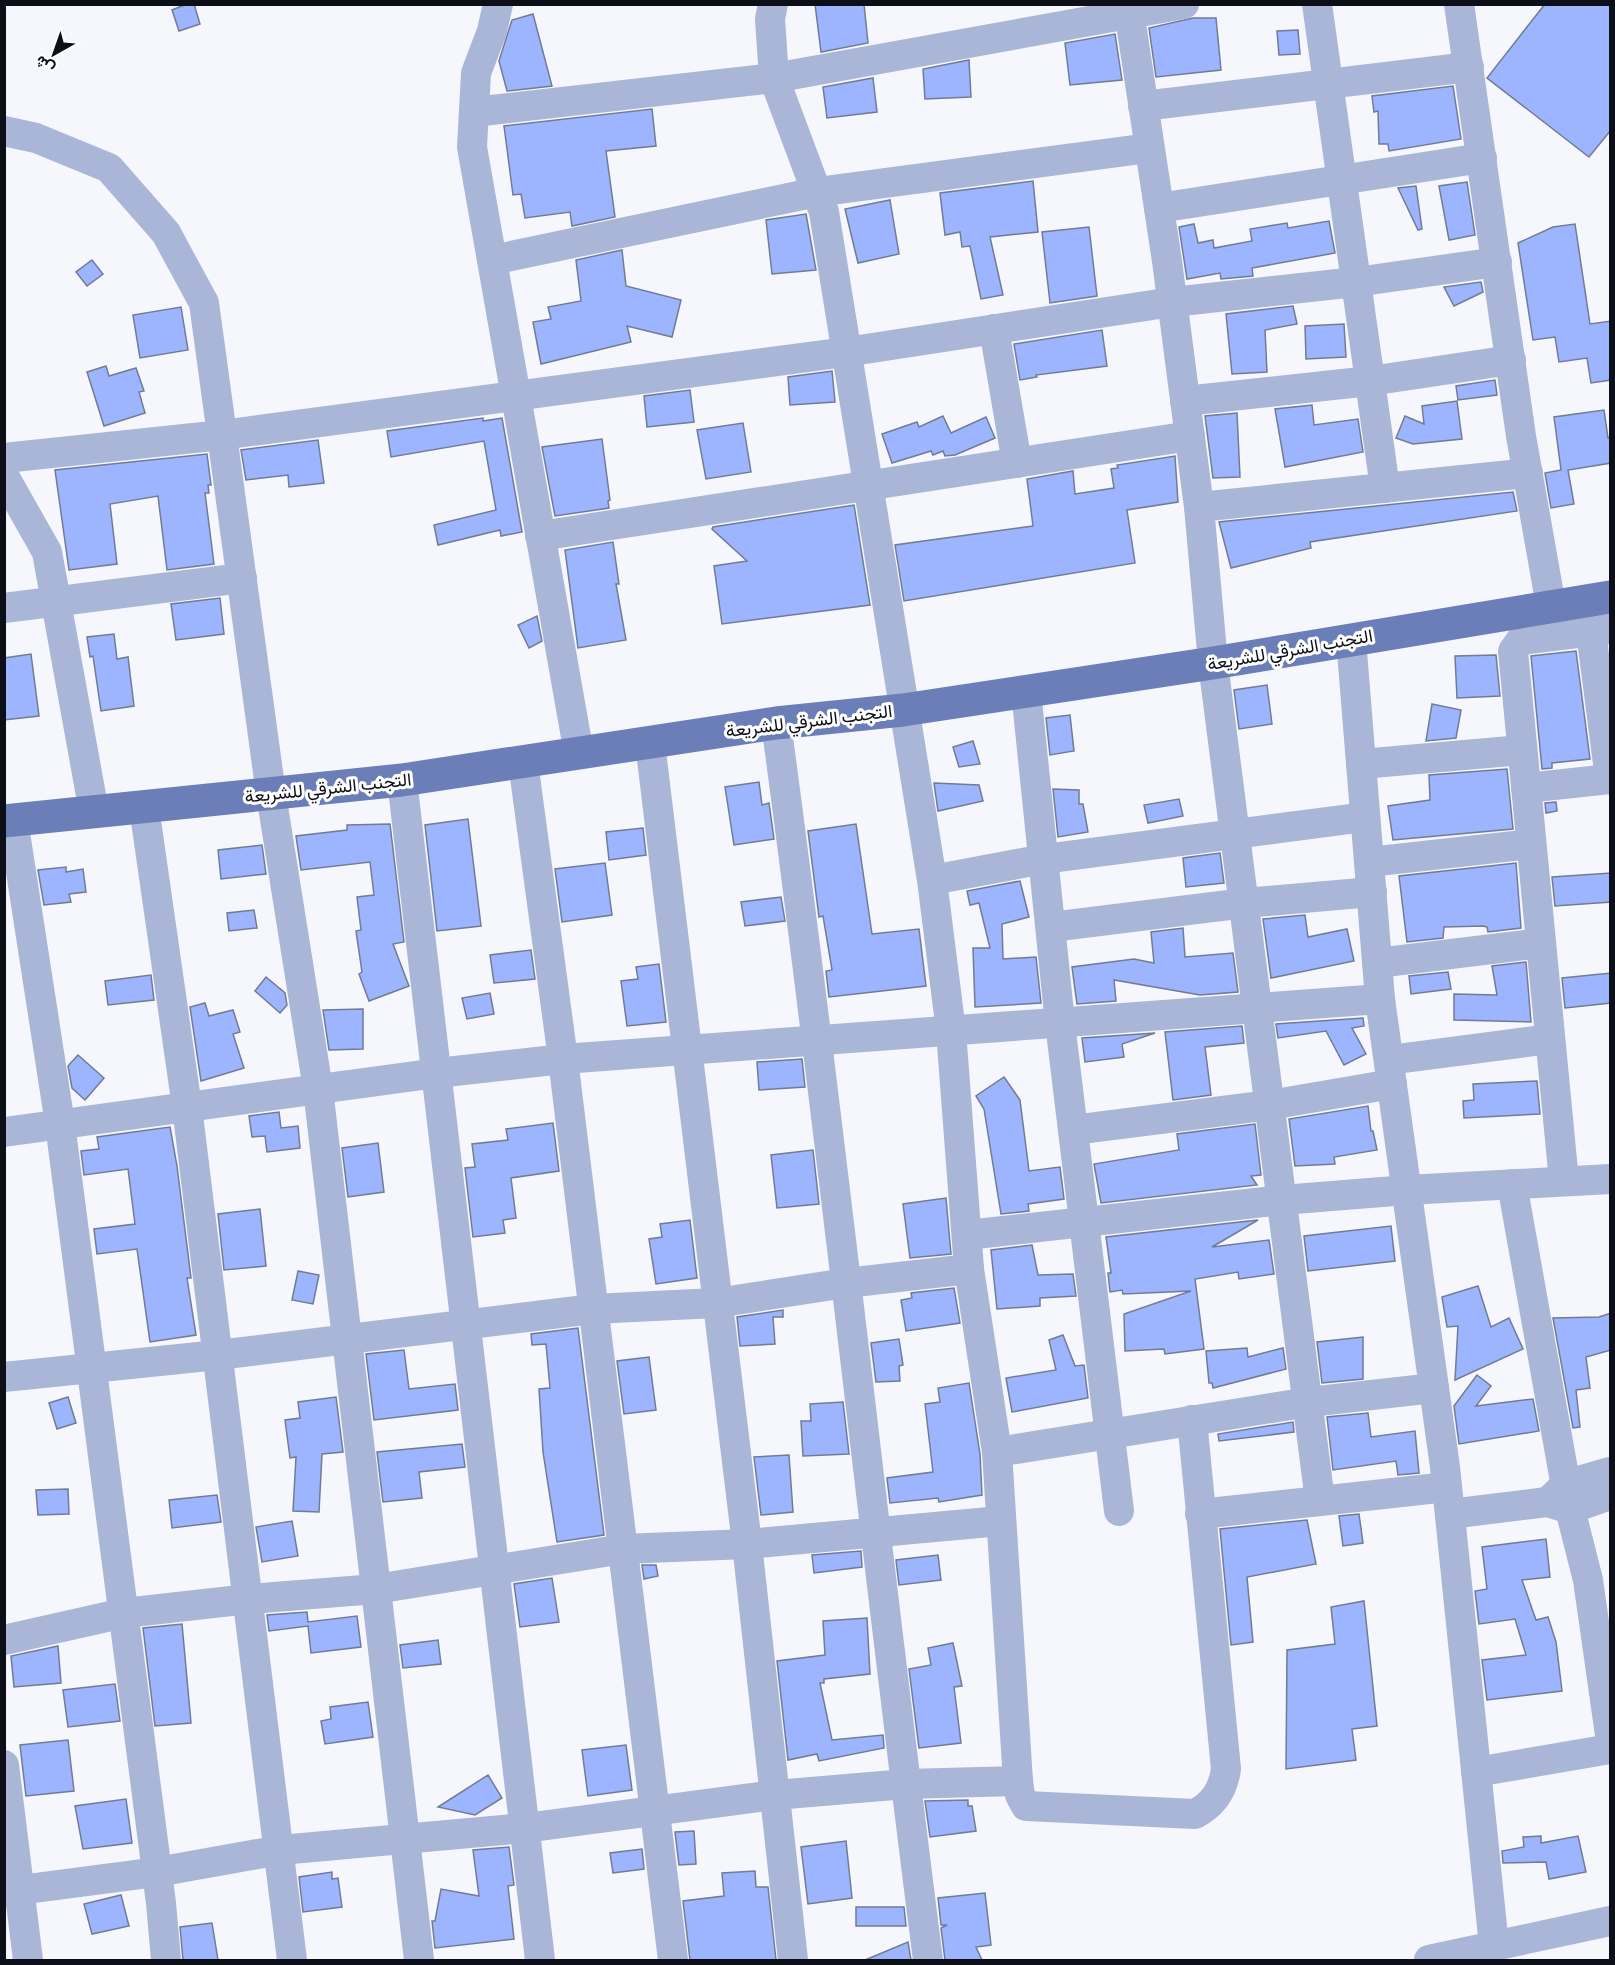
<svg xmlns="http://www.w3.org/2000/svg" width="1615" height="1965" viewBox="0 0 1615 1965" font-family="Cabin,Vazirmatn,sans-serif">
  <rect width="100%" height="100%" fill="#f5f7fd"/>
  <!-- building -->
  <g fill="#9db5fe" stroke="#727b94" stroke-width="1.5">
    <path d="M187,4H194L200,24L179,31L172,10Z"/>
    <path d="M815,4H864L868,43L821,52Z"/>
    <path d="M1545,4H1611V130L1589,157L1487,78Z"/>
    <path d="M533,14L552,86L507,91L499,61L512,20Z"/>
    <path d="M1193,18H1216L1221,70L1156,77L1149,28Z"/>
    <path d="M1298,30L1300,54L1279,55L1277,31Z"/>
    <path d="M1115,34L1122,80L1070,85L1065,43Z"/>
    <path d="M969,60L971,97L925,99L923,69Z"/>
    <path d="M873,78L877,112L827,118L823,87Z"/>
    <path d="M1453,86L1461,139L1389,151L1388,144H1379L1378,111L1374,112L1372,96Z"/>
    <path d="M652,109L656,146L606,151L615,217L572,226L570,212L525,218L521,194L513,195L504,126Z"/>
    <path d="M1033,181L1038,232L990,237L1003,295L981,299L970,246L962,247L960,232L945,235L940,193Z"/>
    <path d="M1467,182L1475,235L1449,240L1439,186Z"/>
    <path d="M1416,186L1422,229L1418,230L1398,188Z"/>
    <path d="M890,200L899,254L858,263L845,209Z"/>
    <path d="M806,214L816,270L772,274L766,220Z"/>
    <path d="M1329,221L1335,253L1252,268L1253,276L1221,279L1220,273L1187,279L1179,227L1194,224L1198,243L1213,240L1214,248L1252,241L1250,229L1287,223L1288,228Z"/>
    <path d="M1575,224L1590,324L1611,321V380L1591,383L1587,358L1559,362L1555,337L1533,340L1518,243L1553,227Z"/>
    <path d="M1089,227L1097,296L1050,303L1042,232Z"/>
    <path d="M622,250L626,286L681,300L672,337L627,326L631,342L541,364L533,322L551,319L548,307L581,301L576,260Z"/>
    <path d="M92,260L103,274L87,286L76,272Z"/>
    <path d="M1481,282L1483,292L1454,306L1444,287Z"/>
    <path d="M1293,306L1297,324L1265,330L1267,372L1232,374L1226,314Z"/>
    <path d="M181,307L188,350L140,358L133,315Z"/>
    <path d="M1344,324L1346,357L1306,359L1305,326Z"/>
    <path d="M1102,330L1107,366L1036,375L1037,377L1020,380L1014,344Z"/>
    <path d="M106,366L109,376L136,368L144,391L139,392L145,413L104,426L87,372Z"/>
    <path d="M832,371L835,402L790,405L788,377Z"/>
    <path d="M1495,380L1497,395L1458,400L1456,386Z"/>
    <path d="M690,390L694,422L647,427L644,396Z"/>
    <path d="M1457,401L1462,439L1413,444L1396,438L1405,416L1424,424L1422,406Z"/>
    <path d="M1312,405L1314,425L1358,419L1363,452L1285,467L1275,409Z"/>
    <path d="M1604,410L1608,438L1611,437V463L1568,470L1574,504L1551,508L1545,473L1561,470L1554,417Z"/>
    <path d="M1237,413L1240,477L1213,478L1205,416Z"/>
    <path d="M943,416L951,433L986,417L995,438L955,455L945,456L943,451L933,455L931,451L892,463L882,434L917,422L919,427Z"/>
    <path d="M483,418V421L502,418L522,532L501,536L500,530L438,545L434,525L496,510L484,441L391,457L387,431Z"/>
    <path d="M743,423L751,472L706,479L697,430Z"/>
    <path d="M602,439L610,500L608,501L609,508L555,516L542,447Z"/>
    <path d="M318,440L324,483L289,487L288,475L246,480L241,450Z"/>
    <path d="M207,454L211,485H208L209,493H205L214,564L167,570L158,496L110,504L117,564L69,570L55,470Z"/>
    <path d="M1175,456L1178,502L1127,510L1135,563L904,601L895,545L1033,526L1027,479L1073,471L1075,494L1114,488L1111,469L1118,468L1117,465Z"/>
    <path d="M1513,492L1517,511L1310,542L1311,548L1231,568L1219,522Z"/>
    <path d="M854,505L870,605L722,624L714,566L747,561L712,529L713,527Z"/>
    <path d="M613,542L619,584H616L626,640L578,648L565,550Z"/>
    <path d="M220,598L224,634L176,640L171,604Z"/>
    <path d="M537,616L542,641L529,648L518,625Z"/>
    <path d="M114,634L117,659L128,657L134,706L101,711L93,656L90,657L87,637Z"/>
    <path d="M1576,651L1590,759L1552,763V768L1542,769L1531,656Z"/>
    <path d="M31,654L39,716L4,720V658Z"/>
    <path d="M1496,655L1500,696L1457,698L1455,656Z"/>
    <path d="M1267,685L1272,724L1239,729L1234,690Z"/>
    <path d="M1432,704L1461,710L1456,738L1426,741Z"/>
    <path d="M1070,715L1074,751L1050,755L1046,718Z"/>
    <path d="M973,741L980,764L959,767L953,747Z"/>
    <path d="M1507,769L1513,829L1393,840L1388,806L1430,800L1429,775Z"/>
    <path d="M759,782L762,805L769,803L774,839L734,845L725,787Z"/>
    <path d="M934,783L979,785L983,801L938,811Z"/>
    <path d="M1053,789L1079,790V804H1083L1088,832L1058,837Z"/>
    <path d="M1179,799L1183,816L1148,823L1144,805Z"/>
    <path d="M1556,802L1557,811L1546,813L1545,803Z"/>
    <path d="M468,819L481,926L437,931L425,825Z"/>
    <path d="M390,824L404,942L393,944L409,986L369,1001L359,974L362,972L356,931L361,930L357,897L374,895L370,862L301,870L296,836L347,830V825Z"/>
    <path d="M856,824L872,934L919,929L926,986L829,997L826,971L832,970L823,916L819,917L808,831Z"/>
    <path d="M643,828L646,855L609,860L606,832Z"/>
    <path d="M262,845L266,874L221,879L218,850Z"/>
    <path d="M1220,853L1224,883L1186,887L1183,858Z"/>
    <path d="M605,863L612,915L562,922L555,869Z"/>
    <path d="M1516,863L1521,928L1488,932L1487,927L1483,926L1444,927L1443,938L1407,942L1399,876Z"/>
    <path d="M66,867V872L83,869L86,892L69,894L71,902L44,905L38,870Z"/>
    <path d="M1611,873V902L1555,906L1552,877Z"/>
    <path d="M1020,881L1029,917L1002,924L1003,959L1036,957L1041,1003L975,1007L973,948H990L979,903L970,905L967,891Z"/>
    <path d="M781,897L785,921L745,926L741,902Z"/>
    <path d="M254,910L257,928L229,931L227,913Z"/>
    <path d="M1305,915L1308,937L1347,929L1354,961L1271,978L1263,919Z"/>
    <path d="M1183,928L1185,957L1233,953L1238,992L1200,995L1114,980L1116,1001L1077,1004L1072,967L1134,959L1154,963L1151,932Z"/>
    <path d="M531,950L535,979L494,983L490,955Z"/>
    <path d="M1526,962L1531,1022L1454,1020V994L1497,995L1492,966Z"/>
    <path d="M659,964L666,1022L627,1026L621,981L638,979L636,967Z"/>
    <path d="M1448,972L1451,989L1411,994L1409,976Z"/>
    <path d="M1611,973V1003L1565,1008L1562,978Z"/>
    <path d="M151,975L154,1000L108,1005L105,981Z"/>
    <path d="M266,977L285,993L287,1005L280,1013L255,991Z"/>
    <path d="M490,993L494,1014L467,1019L462,998Z"/>
    <path d="M205,1003L209,1016L233,1010L240,1032L233,1034L244,1068L201,1081L190,1007Z"/>
    <path d="M363,1009V1049L329,1050L323,1010Z"/>
    <path d="M1363,1018L1364,1026L1352,1028L1366,1054L1344,1065L1326,1031L1278,1038L1276,1024Z"/>
    <path d="M1242,1026L1244,1043L1205,1047L1211,1095L1173,1100L1165,1032Z"/>
    <path d="M1155,1033L1122,1044L1124,1057L1085,1062L1082,1038Z"/>
    <path d="M78,1055L104,1078L85,1100L72,1088L68,1066Z"/>
    <path d="M802,1059L805,1087L759,1090L757,1062Z"/>
    <path d="M1004,1077L1020,1100L1029,1171L1060,1167L1064,1199L1028,1204L1029,1211L1001,1214L984,1109L976,1096Z"/>
    <path d="M1537,1081L1540,1114L1464,1118L1463,1101L1474,1100L1473,1084Z"/>
    <path d="M1368,1106L1371,1131H1373L1377,1150L1334,1157L1335,1164L1295,1166L1289,1119Z"/>
    <path d="M279,1112L281,1128L298,1126L300,1148L267,1152L265,1136L252,1137L249,1116Z"/>
    <path d="M553,1123L559,1171L511,1178L516,1218L503,1220L505,1233L473,1237L465,1168L475,1167L472,1144L508,1140L506,1129Z"/>
    <path d="M1255,1124L1261,1175L1251,1176L1257,1185L1101,1203L1094,1164L1179,1150L1177,1134Z"/>
    <path d="M170,1127L177,1166L191,1278H187L196,1335L150,1342L137,1249L97,1254L94,1229L135,1224L128,1169L84,1175L81,1151L99,1149L97,1137Z"/>
    <path d="M378,1143L384,1192L348,1197L342,1148Z"/>
    <path d="M813,1150L819,1204L777,1208L771,1155Z"/>
    <path d="M946,1198L951,1254L910,1258L903,1204Z"/>
    <path d="M260,1209L266,1266L224,1270L218,1214Z"/>
    <path d="M690,1220L697,1278L656,1284L649,1239L662,1237L660,1224Z"/>
    <path d="M1258,1220L1212,1247L1269,1240L1274,1274L1239,1279L1238,1272L1195,1279L1204,1349L1165,1354L1164,1349L1125,1351L1124,1314L1191,1291L1123,1294L1122,1290L1110,1292L1108,1273H1111L1106,1237Z"/>
    <path d="M1391,1226L1395,1261L1308,1271L1304,1236Z"/>
    <path d="M1032,1245L1038,1275L1073,1274L1076,1296L1040,1298V1306L997,1309L991,1250Z"/>
    <path d="M298,1271L319,1275L313,1304L292,1300Z"/>
    <path d="M1478,1286L1491,1327L1509,1318L1523,1349L1455,1380L1458,1326L1447,1327L1442,1297Z"/>
    <path d="M954,1288L960,1323L906,1331L901,1300L912,1298L911,1293Z"/>
    <path d="M783,1310V1317H773L775,1344L740,1346L737,1317Z"/>
    <path d="M1611,1313V1350L1586,1357L1590,1388L1576,1390L1580,1427L1573,1428L1553,1318L1599,1317Z"/>
    <path d="M578,1328L604,1535L557,1542L543,1452L539,1389L550,1388L546,1344L532,1345L531,1334Z"/>
    <path d="M1063,1335L1075,1366L1084,1365L1088,1398L1012,1412L1006,1378L1056,1370L1049,1340Z"/>
    <path d="M1363,1337V1379L1322,1383L1317,1342Z"/>
    <path d="M899,1339L903,1365L899,1366L900,1381L876,1382L871,1343Z"/>
    <path d="M1247,1348L1248,1357L1283,1348L1286,1369L1213,1388L1212,1383H1209L1206,1351Z"/>
    <path d="M404,1350L409,1389L455,1384L458,1410L374,1420L366,1354Z"/>
    <path d="M649,1357L656,1410L624,1414L617,1361Z"/>
    <path d="M1477,1375L1491,1386L1476,1406L1533,1399L1539,1431L1459,1444L1454,1406Z"/>
    <path d="M969,1383L980,1454L982,1495L939,1502L938,1498L890,1503L887,1478L933,1472L925,1404L940,1402L938,1388Z"/>
    <path d="M68,1397L76,1423L57,1429L49,1403Z"/>
    <path d="M336,1397L343,1452L322,1454L319,1512L293,1511L296,1457L290,1458L285,1420L300,1418L298,1402Z"/>
    <path d="M843,1402L849,1454L803,1456L801,1421H811L810,1404Z"/>
    <path d="M1368,1413L1371,1437L1415,1431L1419,1473L1398,1475L1396,1461L1333,1470L1327,1417Z"/>
    <path d="M1293,1422L1294,1432L1219,1441L1218,1434Z"/>
    <path d="M462,1444L465,1467L419,1472L422,1498L383,1502L377,1452Z"/>
    <path d="M789,1455L793,1512L761,1515L754,1457Z"/>
    <path d="M68,1489L69,1514L38,1515L36,1490Z"/>
    <path d="M217,1495L221,1522L172,1528L169,1500Z"/>
    <path d="M1359,1514L1363,1543L1343,1546L1339,1516Z"/>
    <path d="M1307,1520L1316,1564L1247,1577L1253,1642L1231,1645L1220,1529Z"/>
    <path d="M292,1521L298,1556L262,1562L256,1527Z"/>
    <path d="M1546,1539L1550,1577L1522,1580L1536,1620L1548,1617L1556,1642L1562,1691L1487,1700L1482,1660L1526,1655L1515,1619L1479,1624L1475,1591L1487,1589L1482,1547Z"/>
    <path d="M861,1551L862,1567L814,1573L812,1555Z"/>
    <path d="M938,1555L941,1580L899,1585L896,1560Z"/>
    <path d="M642,1565H656L658,1576L644,1579Z"/>
    <path d="M552,1578L559,1622L520,1627L514,1584Z"/>
    <path d="M1364,1601L1377,1726L1352,1729L1356,1760L1286,1769L1287,1650L1335,1644L1331,1607Z"/>
    <path d="M307,1612L308,1622L357,1616L361,1647L311,1653L308,1626L269,1631L267,1615Z"/>
    <path d="M867,1618L870,1674L824,1679V1683H820L832,1740L883,1735L884,1748L819,1761L817,1754L788,1760L777,1661L825,1655L823,1621Z"/>
    <path d="M182,1624L191,1723L155,1726L143,1628Z"/>
    <path d="M438,1640L441,1664L403,1668L400,1645Z"/>
    <path d="M953,1643L962,1686L954,1687L961,1743L919,1748L909,1669L931,1665L928,1648Z"/>
    <path d="M58,1646L61,1683L14,1687L11,1656Z"/>
    <path d="M115,1684L120,1721L68,1727L63,1690Z"/>
    <path d="M368,1702L373,1737L325,1744L321,1721L331,1719L330,1707Z"/>
    <path d="M68,1740L74,1791L26,1796L20,1745Z"/>
    <path d="M626,1745L632,1790L588,1796L582,1750Z"/>
    <path d="M488,1775L502,1798L475,1815L438,1807Z"/>
    <path d="M126,1799L132,1843L83,1849L75,1806Z"/>
    <path d="M968,1800V1806H972L976,1831L930,1837L925,1801Z"/>
    <path d="M694,1831L696,1864L679,1865L675,1832Z"/>
    <path d="M1541,1836V1843L1578,1836L1586,1872L1549,1879L1546,1862L1503,1863L1502,1851L1524,1847L1523,1837Z"/>
    <path d="M846,1841L852,1898L808,1904L801,1847Z"/>
    <path d="M509,1847L514,1885L508,1886L514,1939L435,1948L432,1921H435L441,1889L479,1896L473,1850Z"/>
    <path d="M642,1849L644,1869L613,1873L610,1853Z"/>
    <path d="M755,1871L756,1887H768L776,1960H690L683,1901L724,1896L722,1873Z"/>
    <path d="M332,1872V1879L338,1878L342,1907L303,1912L299,1877Z"/>
    <path d="M985,1893L991,1945L976,1947L982,1960H945L941,1928L947,1925H941L938,1898Z"/>
    <path d="M121,1895L129,1926L92,1934L84,1904Z"/>
    <path d="M856,1907H904L906,1926H856Z"/>
    <path d="M212,1923L218,1960H183L180,1927Z"/>
    <path d="M908,1942L911,1960H865Z"/>
  </g>
  <g fill="none" stroke-linecap="round" stroke-linejoin="round">
    <!-- minor -->
    <g stroke="#aab6d7" stroke-width="30">
      <path d="M498,4L492,31L476,73L472,147L579,754"/>
      <path d="M773,4L770,19L774,78L824,212L932,880L951,1031L969,1269L997,1452L1018,1781L1020,1795L1026,1806L1195,1814C1214,1804 1223,1790 1226,1769L1192,1420"/>
      <path d="M1128,4L1167,261L1199,507L1213,663L1320,1501L1447,1487"/>
      <path d="M1317,4L1385,488"/>
      <path d="M1459,4L1521,436L1551,606"/>
      <path d="M1143,106L1469,67"/>
      <path d="M474,112L774,78L1184,4"/>
      <path d="M4,131L36,138L109,168L166,233L204,303L271,794L318,1089L419,1960"/>
      <path d="M1159,208L1482,158"/>
      <path d="M492,260L817,192L1149,148"/>
      <path d="M994,329L1017,463"/>
      <path d="M1185,401L1370,381L1511,360"/>
      <path d="M4,458L222,435L846,352L1172,302L1356,282L1497,262"/>
      <path d="M4,476L47,552L94,812"/>
      <path d="M1199,507L1528,473"/>
      <path d="M540,536L1190,436"/>
      <path d="M4,608L242,578"/>
      <path d="M1591,632L1610,779"/>
      <path d="M1351,639L1380,999L1445,1467L1494,1946"/>
      <path d="M1026,691L1060,1023L1119,1511"/>
      <path d="M776,723C832,1135 875,1548 928,1960"/>
      <path d="M650,743L747,1544L793,1960"/>
      <path d="M523,762L563,1059L673,1960"/>
      <path d="M1361,764L1522,750"/>
      <path d="M402,780L540,1960"/>
      <path d="M1526,788L1610,779"/>
      <path d="M144,807L187,1107L292,1960"/>
      <path d="M13,820L60,1124L161,1903L166,1960"/>
      <path d="M1369,862L1531,844"/>
      <path d="M932,880L1044,859L1365,817"/>
      <path d="M1051,927L1245,903L1372,892"/>
      <path d="M1377,963L1541,943"/>
      <path d="M1389,1060L1550,1039"/>
      <path d="M1073,1130L1270,1105L1392,1084"/>
      <path d="M4,1132L437,1073L563,1059L1380,999"/>
      <path d="M1564,1181L1513,651L1521,640L1610,629"/>
      <path d="M1512,1184L1570,1509L1588,1580L1610,1735"/>
      <path d="M967,1235L1282,1200L1407,1190L1610,1179"/>
      <path d="M4,1377L218,1355L593,1309L716,1303L846,1283L969,1269"/>
      <path d="M997,1452L1309,1402L1434,1388"/>
      <path d="M1552,1498L1565,1485L1610,1472"/>
      <path d="M1200,1514L1320,1501"/>
      <path d="M1450,1514L1547,1502L1570,1509L1610,1495"/>
      <path d="M4,1640L124,1613L249,1599L376,1589L623,1549L747,1544L1001,1521"/>
      <path d="M4,1765L28,1960"/>
      <path d="M1476,1772L1610,1749"/>
      <path d="M4,1892L157,1872L280,1850L525,1828L775,1795L906,1784L1018,1781"/>
      <path d="M1429,1960L1610,1921"/>
    </g>
    <!-- major -->
    <path stroke="#6b7eb8" stroke-width="33" d="M4,821L402,780L776,723L903,710L1213,663L1610,597"/>
  </g>
  <g text-anchor="middle" dominant-baseline="central" stroke-width="6" stroke-linejoin="round" paint-order="stroke">
    <!-- street labels -->
    <g font-size="18" fill="#0c0f18" stroke="#fff">
      <text transform="translate(1290 650) rotate(-10)">التجنب الشرقي للشريعة</text>
      <text transform="translate(809 721) rotate(-7)">التجنب الشرقي للشريعة</text>
      <text transform="translate(328 788) rotate(-6)">التجنب الشرقي للشريعة</text>
    </g>
  </g>
  <!-- border -->
  <rect width="1615" height="1965" fill="none" stroke="#0c0f18" stroke-width="12"/>
  <!-- north arrow -->
  <g transform="translate(54 54) rotate(220)" stroke="#ffffff" stroke-width="4.5" paint-order="stroke">
  <path d="M0-4.5L10 22L0 15L-10 22Z" fill="#0c0f18"/>
  <text y="-9" font-size="16" font-weight="bold" text-anchor="middle" fill="#0c0f18">ش</text>
  </g>
</svg>
